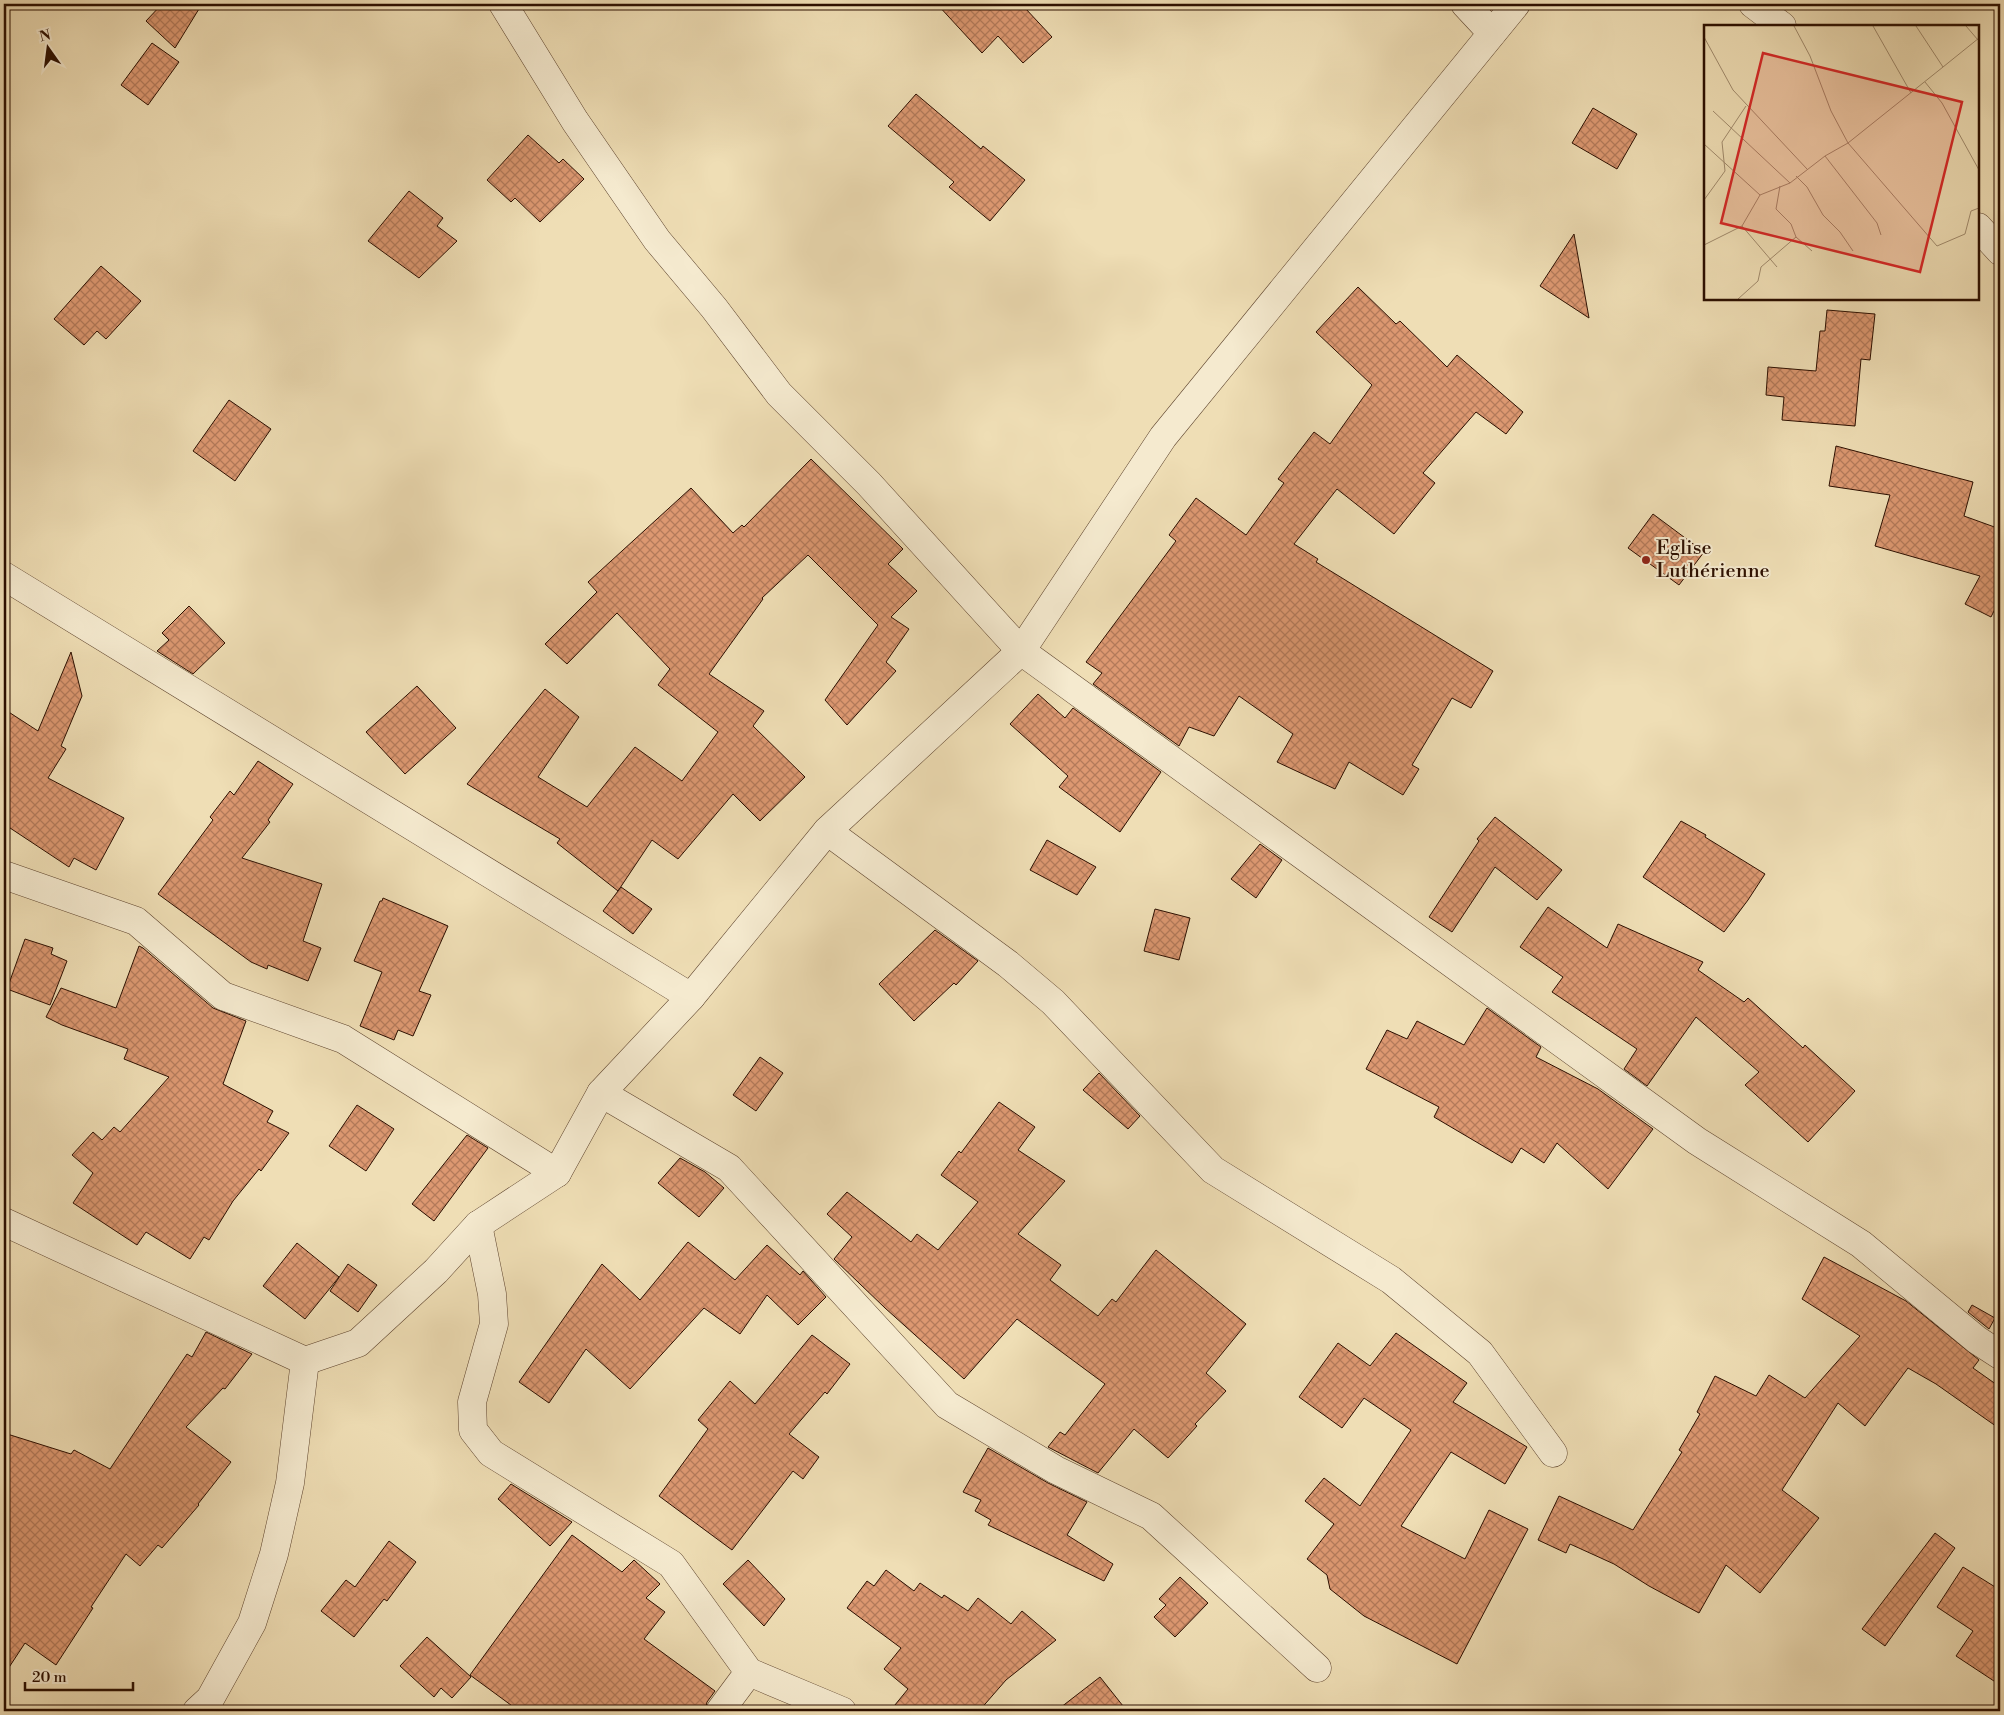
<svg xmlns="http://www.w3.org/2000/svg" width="2004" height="1715" viewBox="0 0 2004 1715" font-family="'Libre Bodoni',serif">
  <defs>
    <pattern id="building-cross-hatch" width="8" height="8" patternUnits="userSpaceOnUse" patternTransform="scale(1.25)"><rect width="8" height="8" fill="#dc9871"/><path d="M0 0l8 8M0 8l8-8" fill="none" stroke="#b37a5a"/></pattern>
  </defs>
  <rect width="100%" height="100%" fill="#efdeb5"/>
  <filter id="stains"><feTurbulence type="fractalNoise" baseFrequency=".004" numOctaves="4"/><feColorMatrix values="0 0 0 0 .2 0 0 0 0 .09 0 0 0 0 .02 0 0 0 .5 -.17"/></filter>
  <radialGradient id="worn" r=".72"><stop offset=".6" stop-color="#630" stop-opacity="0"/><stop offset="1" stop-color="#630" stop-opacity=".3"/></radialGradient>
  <!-- building -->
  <g fill="url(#building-cross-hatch)" stroke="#2c0f00">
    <path d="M162,4H202L175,48L146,21Z"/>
    <path d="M937,4H1029L1025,8L1052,37L1023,63L998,36L982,53Z"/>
    <path d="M152,43L179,62L148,105L121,85Z"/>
    <path d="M916,94L981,149L983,146L1025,180L990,221L949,187L954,182L888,126Z"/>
    <path d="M1593,108L1637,134L1617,169L1572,143Z"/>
    <path d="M528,135L559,163L563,159L584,179L540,222L515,198L511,202L487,180Z"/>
    <path d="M409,191L443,218L437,226L457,241L419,278L368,241Z"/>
    <path d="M1574,234L1589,318L1540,286Z"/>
    <path d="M101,266L141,301L106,339L97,331L84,345L54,319Z"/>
    <path d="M1358,287L1396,324L1400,321L1447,367L1457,355L1523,412L1506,434L1476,412L1423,473L1435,483L1394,534L1337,489L1294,544L1318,559L1316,562L1493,671L1471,708L1452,698L1412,765L1419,769L1403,795L1349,762L1335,789L1277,762L1293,734L1239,696L1214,736L1189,727L1179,746L1093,684L1102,673L1086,662L1176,541L1169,535L1196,498L1246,535L1284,483L1278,479L1314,432L1330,444L1372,385L1316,332Z"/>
    <path d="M1827,310L1875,314L1870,360L1861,359L1855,426L1782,420L1784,397L1766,395L1768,367L1816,371L1820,331H1825Z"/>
    <path d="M229,400L271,429L235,481L193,451Z"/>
    <path d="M1836,446L1973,482L1964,516L2000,529V599L1991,617L1965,604L1980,576L1875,546L1890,495L1829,486Z"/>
    <path d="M811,459L903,549L888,564L917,591L891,617L909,629L886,662L896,671L847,725L825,700L878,625L808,555L762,598L763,599L709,674L764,711L753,726L805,777L760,821L733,794L678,859L652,840L618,891L557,843L560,839L467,784L545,689L579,717L538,777L587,807L635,747L682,781L718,732L658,685L670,669L617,613L567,664L545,644L597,592L588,582L691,488L733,533L742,525L744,527Z"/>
    <path d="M1653,514L1704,552L1679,585L1628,548Z"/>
    <path d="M189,606L225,643L193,674L157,651L169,640L162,633Z"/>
    <path d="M71,652L82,696L61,746L66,749L48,778L124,818L96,870L74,858L69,867L4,824V709L38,731Z"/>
    <path d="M417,686L456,728L405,774L366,732Z"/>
    <path d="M1038,694L1065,718L1073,708L1161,772L1120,832L1059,787L1068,776L1010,724Z"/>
    <path d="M258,761L293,784L268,820L270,822L242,858L322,884L303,941L321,948L308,981L268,965L267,969L251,962L158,894L213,820L210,817L230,791L234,795Z"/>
    <path d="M1495,817L1562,870L1537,900L1495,867L1452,932L1429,917L1479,841L1477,839Z"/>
    <path d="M1681,821L1706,835L1705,837L1765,874L1748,900L1724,932L1643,877Z"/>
    <path d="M1047,840L1096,867L1077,895L1030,870Z"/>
    <path d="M1260,844L1282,860L1256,898L1231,879Z"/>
    <path d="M621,887L652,909L633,934L603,911Z"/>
    <path d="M383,898L448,926L419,991L431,995L413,1036L398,1030L394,1040L360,1026L382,972L354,961L380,901H382Z"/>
    <path d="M1548,907L1607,948L1618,924L1703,962L1698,970L1744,1002L1748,998L1803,1048L1805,1045L1855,1091L1808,1142L1745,1085L1759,1072L1696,1017L1647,1086L1624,1069L1637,1049L1552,992L1563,977L1520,947Z"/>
    <path d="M1155,909L1190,918L1179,960L1144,951Z"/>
    <path d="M935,930L978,961L956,985L954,983L914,1021L879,984Z"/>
    <path d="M25,939L53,948L51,954L67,961L50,1005L7,989Z"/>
    <path d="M139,946L143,948L213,1008L246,1021L223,1084L273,1111L267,1122L289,1133L261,1171L259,1169L233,1201L209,1240L204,1237L190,1259L146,1232L137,1245L73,1203L93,1173L72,1155L93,1132L102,1140L114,1127L120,1132L169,1077L124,1059L128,1049L62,1025L46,1017L61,988L116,1008Z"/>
    <path d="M1487,1008L1541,1047L1536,1057L1598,1089L1653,1129L1608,1189L1557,1143L1544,1163L1521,1148L1512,1163L1434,1117L1439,1107L1366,1069L1387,1030L1407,1039L1417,1021L1464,1045Z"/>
    <path d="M760,1057L783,1073L756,1111L733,1095Z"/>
    <path d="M1099,1073L1140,1116L1128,1129L1083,1090Z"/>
    <path d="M999,1102L1035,1127L1018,1150L1065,1181L1018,1234L1061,1265L1050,1280L1098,1316L1112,1299L1116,1302L1156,1250L1246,1324L1206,1373L1226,1391L1195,1424L1197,1426L1168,1458L1134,1429L1098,1473L1048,1447L1060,1432L1065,1435L1105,1384L1017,1319L964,1379L885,1308L834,1259L852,1237L827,1214L847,1192L911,1242L917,1234L938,1250L978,1202L941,1175L959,1151L961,1153Z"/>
    <path d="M357,1105L394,1129L366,1171L329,1146Z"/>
    <path d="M467,1135L488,1148L434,1221L412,1204Z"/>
    <path d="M680,1158L705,1172L724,1188L699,1217L658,1183Z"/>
    <path d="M688,1242L735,1280L767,1245L800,1275L803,1271L826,1297L798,1325L767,1295L740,1334L704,1308L630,1389L586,1349L549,1403L519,1382L602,1264L640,1300Z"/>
    <path d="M297,1243L339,1277L305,1319L263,1286Z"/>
    <path d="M1824,1257L1906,1301L1979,1360L1973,1368L2000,1387V1429L1936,1384L1908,1368L1865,1426L1838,1403L1782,1490L1819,1518L1760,1593L1726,1565L1699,1613L1649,1586L1614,1564L1570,1544L1566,1553L1538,1540L1559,1496L1633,1530L1682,1452L1679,1450L1700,1414L1697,1412L1715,1376L1756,1396L1769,1375L1805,1398L1860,1336L1802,1299Z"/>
    <path d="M348,1264L377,1285L358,1312L330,1291Z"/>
    <path d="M1972,1305L1995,1318L1989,1329L1968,1312Z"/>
    <path d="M206,1332L252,1354L225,1389L223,1388L186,1427L231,1462L198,1504L199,1505L162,1548L158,1545L140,1566L126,1554L91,1607L93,1608L56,1665L25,1643L4,1675V1433L71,1454L74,1450L110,1469L187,1354L192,1357Z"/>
    <path d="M1396,1333L1467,1383L1453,1402L1527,1447L1505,1484L1451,1452L1401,1526L1465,1559L1489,1510L1528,1529L1457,1664L1364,1616L1330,1589L1327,1575L1307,1559L1334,1524L1305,1501L1324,1478L1360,1506L1411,1430L1364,1398L1342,1428L1299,1397L1338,1343L1370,1366Z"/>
    <path d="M812,1335L850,1364L827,1394L825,1392L789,1434L819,1457L803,1479L793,1471L732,1550L659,1496L708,1429L698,1420L730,1381L755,1404Z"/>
    <path d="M988,1448L1048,1483L1087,1502L1067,1535L1113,1564L1104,1581L988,1525L991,1520L975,1511L981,1500L963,1492Z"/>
    <path d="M511,1484L572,1522L550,1546L498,1499Z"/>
    <path d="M1935,1533L1955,1548L1885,1646L1862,1629Z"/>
    <path d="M572,1535L622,1572L634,1560L660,1584L646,1598L665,1612L644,1639L715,1691L707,1702L705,1711H519L470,1675Z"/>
    <path d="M389,1541L416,1562L387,1601L384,1599L354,1637L321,1611L346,1580L355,1587Z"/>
    <path d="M748,1560L785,1599L764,1626L723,1584Z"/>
    <path d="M1963,1567L2000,1590V1685L1956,1656L1973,1631L1937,1607Z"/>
    <path d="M886,1570L914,1591L920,1583L942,1598L944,1595L968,1611L978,1598L1011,1624L1022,1611L1056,1640L1006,1680L979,1711H890L908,1689L884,1669L901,1648L847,1608L867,1581L874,1586Z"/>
    <path d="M1180,1577L1208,1603L1175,1637L1154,1617L1166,1605L1159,1599Z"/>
    <path d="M427,1637L471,1677L452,1698L441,1688L434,1697L400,1666Z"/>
    <path d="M1100,1677L1127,1711H1056Z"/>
  </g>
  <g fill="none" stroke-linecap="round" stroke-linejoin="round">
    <!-- minor casing -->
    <g stroke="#5d432d" stroke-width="29">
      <g id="minor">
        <path d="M503,4L575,121L657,240L714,308L779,394L869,484L1021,651L1697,1141L1861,1244L1977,1340L2000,1355"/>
        <path d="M1465,4L1492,33"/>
        <path d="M1753,4L1782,26"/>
        <path d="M1978,227L2000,251"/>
        <path d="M4,576L691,997"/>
        <path d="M827,831L1008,964L1053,1002L1213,1170L1391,1280L1480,1353L1553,1453"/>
        <path d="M4,875L136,921L223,996L343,1039L557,1173"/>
        <path d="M601,1093L729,1168L947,1405L1056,1470L1151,1516L1317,1668"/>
        <path d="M4,1222L305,1361L358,1343L436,1271L478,1225L557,1173L601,1093L691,997L827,831L1021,651L1163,437L1516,4"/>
        <path d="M478,1225L492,1294L494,1324L472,1402L473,1430L491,1453L671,1564L749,1672L842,1711"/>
        <path d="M197,1711L210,1699L252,1623L274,1554L290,1483L305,1361"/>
        <path d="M720,1711L749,1672"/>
      </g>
    </g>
    <!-- minor -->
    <use href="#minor" stroke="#f5eacf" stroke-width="28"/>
  </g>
  <!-- markers -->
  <circle fill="#8f2418" stroke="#f5eacf" stroke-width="2" cx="1646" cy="560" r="5"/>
  <g text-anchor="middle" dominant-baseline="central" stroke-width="4" stroke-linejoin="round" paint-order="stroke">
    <!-- poi labels -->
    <g font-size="20" fill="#2c0f00" stroke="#f5eacf" text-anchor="start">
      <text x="1656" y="548">Eglise<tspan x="1656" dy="23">Luthérienne</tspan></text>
    </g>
  </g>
  <!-- overview -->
  <g transform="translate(1704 25)">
    <rect width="275" height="275" fill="#efdeb5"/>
    <path fill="none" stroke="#a18b6d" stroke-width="1" d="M90,1L106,31L127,86L144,118L233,221L261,209L267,186L275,183M169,1L207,68M262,1L274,15M0,12L29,65L103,144M239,42L275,13M221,57L238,78L275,145M9,86L86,158M0,119L56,170L86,158L121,131L144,118L239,42L212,1M121,131L173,198L177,210M92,151L103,162L119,190L136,207L149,226M76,161L72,184L87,199L92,212L108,226M0,175L21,146L18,117L42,81M38,201L73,242M0,220L38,201L56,170M34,274L54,256L57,242L92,212"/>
    <path fill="#d62828" fill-opacity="0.15" stroke="#d62828" stroke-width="2.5" d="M59,28L258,77L216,247L17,198Z"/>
    <rect width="275" height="275" fill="none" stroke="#2c0f00" stroke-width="2.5"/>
  </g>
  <!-- margin -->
  <rect width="2004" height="1715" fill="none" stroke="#efdeb5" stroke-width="20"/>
  <rect x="5" y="5" width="1994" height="1705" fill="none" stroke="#2c0f00" stroke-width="2.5"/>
  <rect x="10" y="10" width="1984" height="1695" fill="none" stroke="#2c0f00"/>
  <!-- north arrow -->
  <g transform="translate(48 48) rotate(346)" stroke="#f5eacf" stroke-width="4" paint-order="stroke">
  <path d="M0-4L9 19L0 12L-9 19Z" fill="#2c0f00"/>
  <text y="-8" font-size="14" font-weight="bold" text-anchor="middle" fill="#2c0f00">N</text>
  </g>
  <!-- scale -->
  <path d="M25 1682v8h108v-8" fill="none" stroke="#2c0f00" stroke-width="2.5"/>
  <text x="32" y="1682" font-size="15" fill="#2c0f00" stroke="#f5eacf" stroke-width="4" paint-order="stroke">20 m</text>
  <rect width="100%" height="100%" filter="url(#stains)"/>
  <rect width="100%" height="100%" fill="url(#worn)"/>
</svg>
